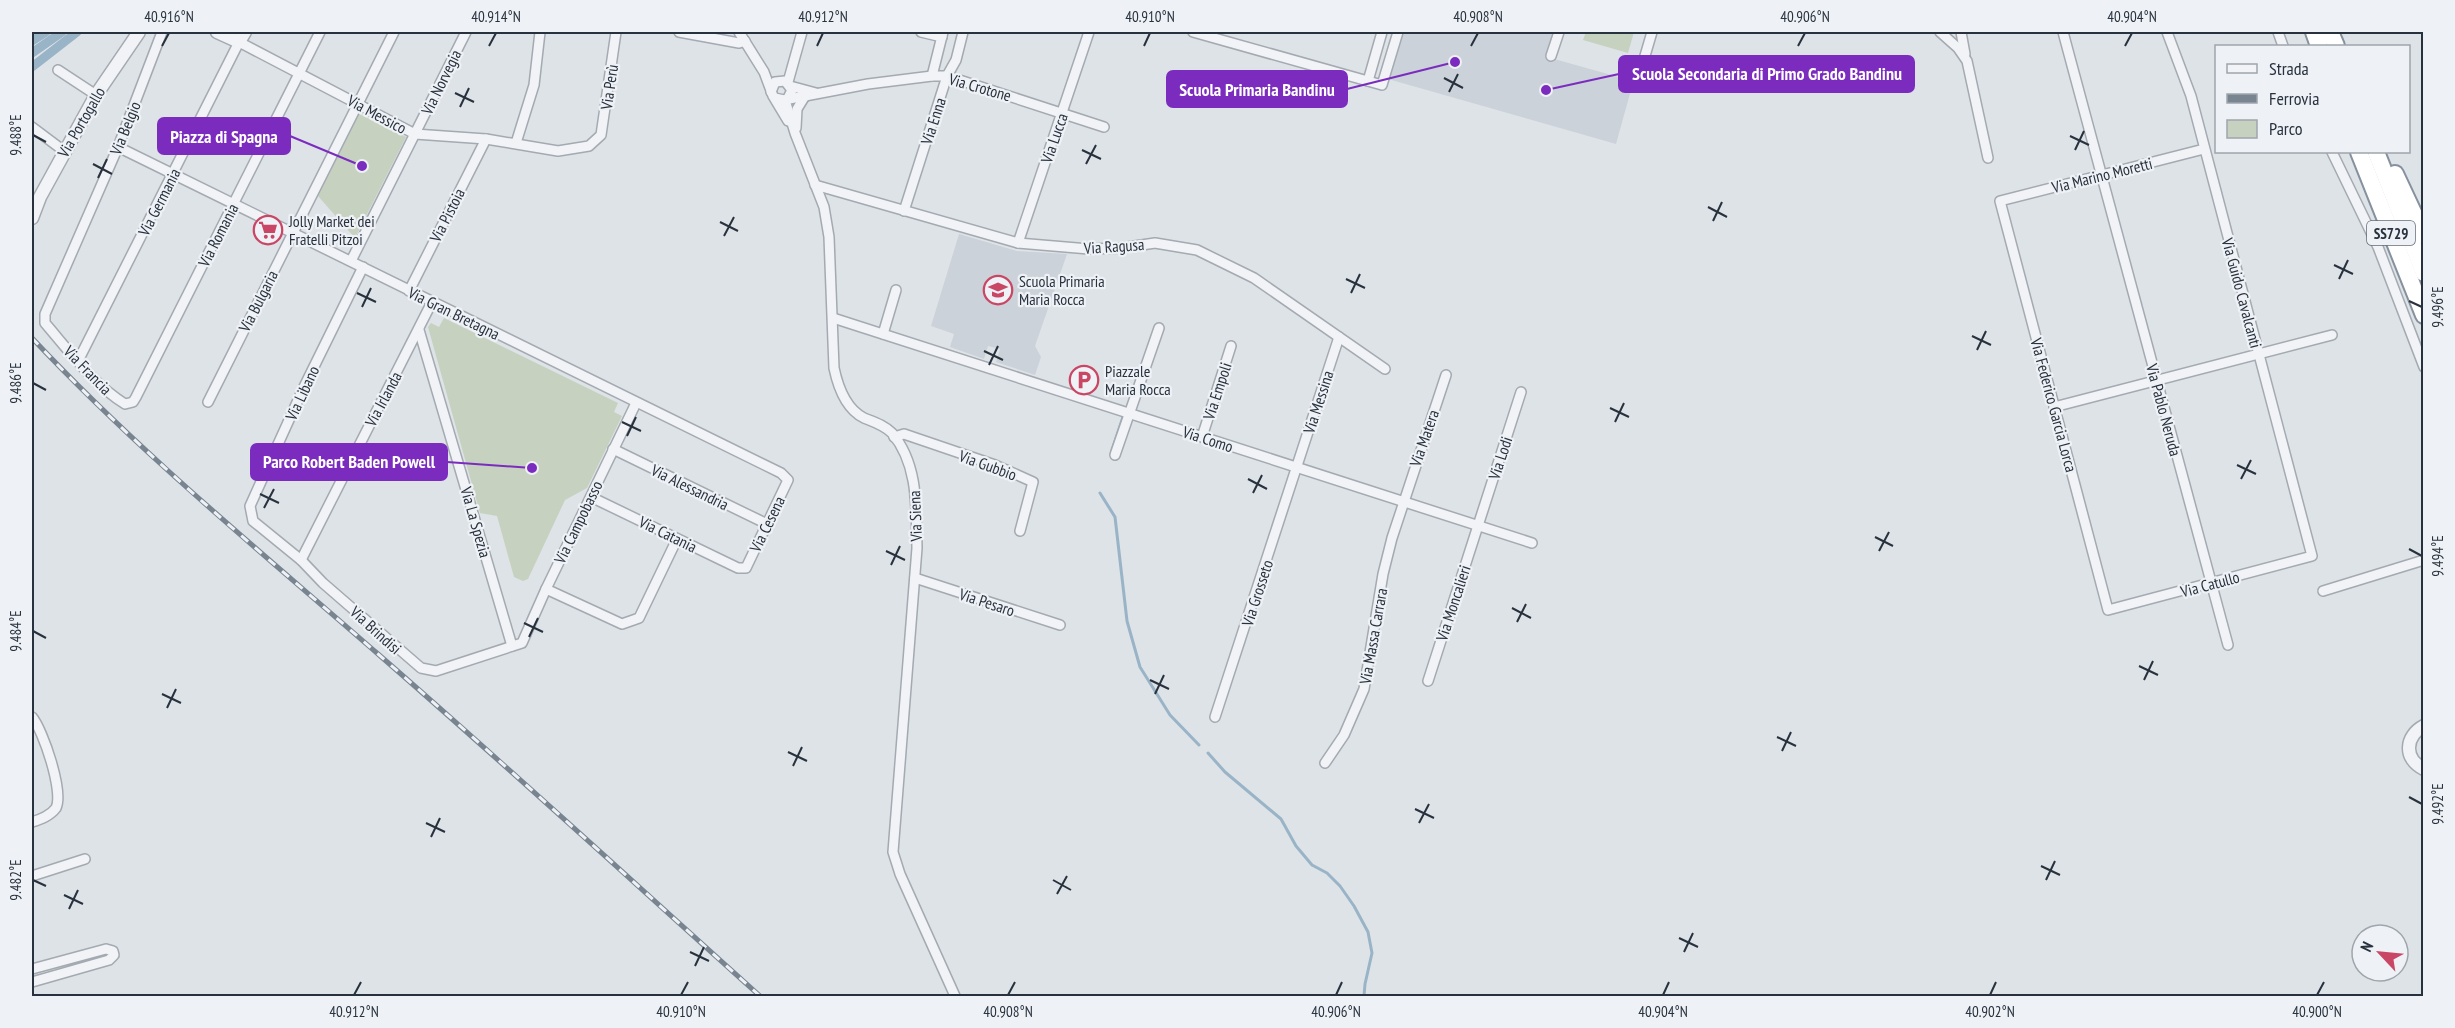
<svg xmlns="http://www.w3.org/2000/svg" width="2455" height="1028" viewBox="0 0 2455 1028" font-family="'PT Sans Narrow',sans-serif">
  <rect width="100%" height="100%" fill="#dee3e7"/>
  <!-- built -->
  <g fill="#ccd2d9">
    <path d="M1401,32H1553L1547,57L1633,81V88L1631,90L1616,144L1388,79Z"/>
    <path d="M959,234L1017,251L1067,254L1035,346L1041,357L1035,375L996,362L1000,349L988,346L984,359L950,347L954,334L931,326Z"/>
  </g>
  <!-- green -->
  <g fill="#c6d1c0">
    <path d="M1586,32H1634L1628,53L1583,40Z"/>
    <path d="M359,114L406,137L355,238L318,196Z"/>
    <path d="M444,318L618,403L614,412L622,416L587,488L565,500L528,579L523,581L514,577L497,516L480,513L428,327L431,323L439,327Z"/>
  </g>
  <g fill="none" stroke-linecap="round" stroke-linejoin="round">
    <!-- stream -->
    <g stroke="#9ab4c7" stroke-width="3">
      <path d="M1112,450L1123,417"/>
      <path d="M1100,493L1115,517L1127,621L1140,667L1170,715L1199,745"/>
      <path d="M1208,753L1225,772L1281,819L1296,846L1312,865L1327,873L1340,886L1354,906L1368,932L1372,953L1365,984L1364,996"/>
    </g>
    <!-- canal -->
    <g stroke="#9ab4c7" stroke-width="9">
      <path d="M32,41L46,32"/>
      <path d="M32,53L62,32"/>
      <path d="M32,67L77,32"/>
    </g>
    <!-- minor casing -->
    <g stroke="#a4aab1" stroke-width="12">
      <g id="minor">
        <path d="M162,32L118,147L45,314V323C69,351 94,385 125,404L133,402L136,397L320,32"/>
        <path d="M679,32L739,43L745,41"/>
        <path d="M739,32L764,72L773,96L788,121"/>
        <path d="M921,32L942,37"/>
        <path d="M1193,32L1382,85L1398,32"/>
        <path d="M1940,32L1958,48L1967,61L1988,158"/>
        <path d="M1961,32L1965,54"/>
        <path d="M2063,32L2228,645"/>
        <path d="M2167,32L2191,96L2312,556L2108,610L2000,201L2204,149"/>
        <path d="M2278,32L2283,46"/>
        <path d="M1551,56L1559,32"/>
        <path d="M58,70L96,95"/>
        <path d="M932,76L943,32"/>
        <path d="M1368,81L1382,32"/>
        <path d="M788,82L802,32"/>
        <path d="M1637,83L1652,32"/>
        <path d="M790,86L816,93"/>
        <path d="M771,92L775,82L785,81L792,90L788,98"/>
        <path d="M775,98L784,100L868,84L932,76H947L1104,127"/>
        <path d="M785,100L795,133L824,207L829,237L834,368C838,387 846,409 864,418C874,422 884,425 892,433C919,465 916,509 917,548L893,852L900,874L955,996"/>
        <path d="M32,127L64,151"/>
        <path d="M796,128L797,109L805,96"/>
        <path d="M516,143L534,85L540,32"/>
        <path d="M118,147L781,473L788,480L746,568H738L591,497"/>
        <path d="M2332,152L2378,247L2424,367"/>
        <path d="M815,185L1018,243L1089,249L1121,248L1155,243L1197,250L1254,278L1385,369"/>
        <path d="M904,211L947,76L956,60L963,32"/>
        <path d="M1018,243L1089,32"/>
        <path d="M351,261L466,32"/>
        <path d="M363,267L303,389L250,506L253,521L301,560L323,583L421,668L436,671L522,643L546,589L636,403"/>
        <path d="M409,291L486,139"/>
        <path d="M833,318L1532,543"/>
        <path d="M419,330L512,646"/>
        <path d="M883,334L896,290"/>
        <path d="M78,361L239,42L415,134L486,139L558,151L589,146L601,135L616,32"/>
        <path d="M208,402L394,32"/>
        <path d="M2054,407L2332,335"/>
        <path d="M894,437L904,434L995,465L1033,482L1020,531"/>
        <path d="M1202,437L1231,346"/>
        <path d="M613,449L767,524"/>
        <path d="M1115,455L1159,328"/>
        <path d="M301,560L432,302"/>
        <path d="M915,578L1060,625"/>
        <path d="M546,589L622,624L639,618L677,539"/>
        <path d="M2323,591L2424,560"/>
        <path d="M1428,681L1521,392"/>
        <path d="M32,717C43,730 64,792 56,808C50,816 41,819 32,822"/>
        <path d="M1215,717L1339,337"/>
        <path d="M1325,763L1344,735L1364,689L1383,574L1392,538L1446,375"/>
        <path d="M32,876L85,859"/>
        <path d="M32,969L106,949L113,951L114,955L109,960L32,982"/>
      </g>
    </g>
    <!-- tertiary casing -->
    <g stroke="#a4aab1" stroke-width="15">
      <g id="tertiary">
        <path d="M217,32L239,42L245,32"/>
        <path d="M32,218L40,197L96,95L139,32"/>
        <path d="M2424,726C2405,736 2403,759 2424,769"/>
      </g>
    </g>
    <!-- trunk casing -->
    <g stroke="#86919e" stroke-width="20">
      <g id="trunk">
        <path d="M2314,32L2319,46"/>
        <path d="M2330,32L2336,46"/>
        <path d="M2359,152L2424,315"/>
        <path d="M2376,152L2424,273"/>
        <path d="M2395,174L2424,236"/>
      </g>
    </g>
    <!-- minor -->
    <use href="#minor" stroke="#f1f3f6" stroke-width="9"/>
    <!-- tertiary -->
    <use href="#tertiary" stroke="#f1f3f6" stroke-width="12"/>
    <!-- trunk -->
    <use href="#trunk" stroke="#fff" stroke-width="16"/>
    <!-- rail casing -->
    <g stroke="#788490" stroke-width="5">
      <path id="rail" d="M32,338C139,452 260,551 378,654C507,766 633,882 760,996"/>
    </g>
    <!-- rail -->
    <use href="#rail" stroke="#eef1f5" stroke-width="3" stroke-dasharray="9" stroke-linecap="butt"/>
  </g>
  <!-- ticks -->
  <path fill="none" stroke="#28323e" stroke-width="2" d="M162,46L169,33M489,46L496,33M817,46L823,33M1144,46L1150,33M1471,46L1478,33M1798,46L1805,33M2125,46L2132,33M1444,78L1463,88M1449,92L1458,74M455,93L474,102M460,107L469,88M33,135L46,142M2070,136L2089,145M1082,150L1101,159M2075,150L2084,131M93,164L112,174M1086,164L1096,145M98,178L107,159M1708,207L1727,217M1713,221L1722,202M720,222L738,231M724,236L734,217M2334,265L2353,274M1346,279L1365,288M2339,279L2348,260M357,293L376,302M1351,293L1360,274M2409,301L2422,307M362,307L371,288M1972,336L1991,345M1977,350L1986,331M984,351L1003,360M989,365L998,346M33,383L46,390M1610,408L1629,417M622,422L641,431M1615,422L1624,403M627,436L636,417M2237,465L2256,474M1248,479L1267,489M2241,479L2251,460M1253,493L1262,475M260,494L279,503M264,508L274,489M1875,537L1893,546M2409,549L2422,556M886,551L905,560M1879,551L1889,532M891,565L900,546M1512,608L1531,618M1517,622L1526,604M524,623L543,632M33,631L46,638M529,637L538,618M2139,666L2158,675M1150,680L1169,689M2144,680L2153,661M162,694L181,703M1155,694L1164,675M167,708L176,689M1777,737L1796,746M1782,751L1791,732M788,752L807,761M793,766L802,747M2409,797L2422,804M1415,809L1434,818M426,823L445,832M1419,823L1429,804M431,837L440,818M2041,866L2060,875M33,880L46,886M1053,880L1071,890M2046,880L2055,861M1057,894L1067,876M64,895L83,904M69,909L78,890M1679,938L1698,947M690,952L709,961M1684,952L1693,933M695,966L704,947M354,995L361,982M681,995L688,982M1008,995L1015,982M1336,995L1342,982M1663,995L1669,982M1990,995L1996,982M2317,995L2324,982"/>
  <!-- icons -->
  <defs>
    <g id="supermarket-ring" transform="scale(1.5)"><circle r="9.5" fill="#eef1f5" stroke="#ca4665" stroke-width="1.5"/><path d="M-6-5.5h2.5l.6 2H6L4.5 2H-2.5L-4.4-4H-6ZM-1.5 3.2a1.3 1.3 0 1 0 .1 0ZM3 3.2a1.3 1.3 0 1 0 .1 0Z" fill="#ca4665"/></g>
    <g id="school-ring" transform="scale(1.5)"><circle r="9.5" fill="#eef1f5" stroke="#ca4665" stroke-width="1.5"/><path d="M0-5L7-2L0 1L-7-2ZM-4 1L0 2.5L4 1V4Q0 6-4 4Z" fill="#ca4665"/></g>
    <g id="parking-ring" transform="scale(1.5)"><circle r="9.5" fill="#eef1f5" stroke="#ca4665" stroke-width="1.5"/><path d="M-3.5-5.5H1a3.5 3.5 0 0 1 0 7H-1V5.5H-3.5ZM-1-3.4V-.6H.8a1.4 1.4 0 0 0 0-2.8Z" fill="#ca4665"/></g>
  </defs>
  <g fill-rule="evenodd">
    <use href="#supermarket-ring" x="268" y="230"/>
    <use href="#school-ring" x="998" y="290"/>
    <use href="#parking-ring" x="1084" y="380"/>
  </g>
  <g text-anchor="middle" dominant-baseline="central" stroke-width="4.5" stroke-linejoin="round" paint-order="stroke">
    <!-- shield labels -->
    <rect fill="#eef1f5" stroke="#636b75" stroke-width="1.5" x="2367" y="221" width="48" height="24" rx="4.5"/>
    <g font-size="15" font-weight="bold" fill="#28323e">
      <text x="2391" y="233">SS729</text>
    </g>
    <!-- street labels -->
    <g font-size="16" fill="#28323e" stroke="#eef1f5">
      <text transform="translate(441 82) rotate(-64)">Via Norvegia</text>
      <text transform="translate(609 87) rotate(-82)">Via Perù</text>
      <text transform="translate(980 87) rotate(16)">Via Crotone</text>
      <text transform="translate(377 114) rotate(28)">Via Messico</text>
      <text transform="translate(933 121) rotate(-72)">Via Enna</text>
      <text transform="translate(81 122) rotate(-60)">Via Portogallo</text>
      <text transform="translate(125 128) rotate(-68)">Via Belgio</text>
      <text transform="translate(1054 138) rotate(-71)">Via Lucca</text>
      <text transform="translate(2102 175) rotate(-14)">Via Marino Moretti</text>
      <text transform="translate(159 202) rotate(-63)">Via Germania</text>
      <text transform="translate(447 215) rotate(-63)">Via Pistoia</text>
      <text transform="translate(218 235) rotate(-63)">Via Romania</text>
      <text transform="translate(1114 246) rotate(-4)">Via Ragusa</text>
      <text transform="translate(2242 293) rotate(75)">Via Guido Cavalcanti</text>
      <text transform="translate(258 301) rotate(-63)">Via Bulgaria</text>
      <text transform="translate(454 313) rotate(26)">Via Gran Bretagna</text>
      <text transform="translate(88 370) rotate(46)">Via Francia</text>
      <text transform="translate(1217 391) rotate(-72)">Via Empoli</text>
      <text transform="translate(302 393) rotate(-65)">Via Libano</text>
      <text transform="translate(383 399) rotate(-62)">Via Irlanda</text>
      <text transform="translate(1318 402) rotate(-72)">Via Messina</text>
      <text transform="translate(2054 405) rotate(75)">Via Federico Garcia Lorca</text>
      <text transform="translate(2164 410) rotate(75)">Via Pablo Neruda</text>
      <text transform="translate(1424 438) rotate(-71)">Via Matera</text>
      <text transform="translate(1208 439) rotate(18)">Via Como</text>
      <text transform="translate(1500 458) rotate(-72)">Via Lodi</text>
      <text transform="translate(988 465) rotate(20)">Via Gubbio</text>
      <text transform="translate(690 487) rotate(26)">Via Alessandria</text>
      <text transform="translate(915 516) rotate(-92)">Via Siena</text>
      <text transform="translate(476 522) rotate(74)">Via La Spezia</text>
      <text transform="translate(578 522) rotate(-64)">Via Campobasso</text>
      <text transform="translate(767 524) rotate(-64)">Via Cesena</text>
      <text transform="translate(668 534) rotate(26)">Via Catania</text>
      <text transform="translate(2210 584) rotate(-15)">Via Catullo</text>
      <text transform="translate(1257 593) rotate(-72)">Via Grosseto</text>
      <text transform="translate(987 602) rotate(18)">Via Pesaro</text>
      <text transform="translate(1453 603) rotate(-72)">Via Moncalieri</text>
      <text transform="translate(376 630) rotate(42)">Via Brindisi</text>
      <text transform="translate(1373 636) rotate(-80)">Via Massa Carrara</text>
    </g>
    <!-- poi labels -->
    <g font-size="16" fill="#28323e" stroke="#eef1f5" text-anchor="start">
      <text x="289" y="221">Jolly Market dei<tspan x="289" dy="18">Fratelli Pitzoi</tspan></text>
      <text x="1019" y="281">Scuola Primaria<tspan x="1019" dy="18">Maria Rocca</tspan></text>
      <text x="1105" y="371">Piazzale<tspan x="1105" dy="18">Maria Rocca</tspan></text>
    </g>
  </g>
  <!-- callouts -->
  <path fill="none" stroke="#7b2cbf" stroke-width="2" d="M1546 90L1619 74M1455 62L1347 89M362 166L290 136M532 468L447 462"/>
  <g fill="#7b2cbf" stroke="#eef1f5" stroke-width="2">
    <circle cx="1546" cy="90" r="6"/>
    <circle cx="1455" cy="62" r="6"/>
    <circle cx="362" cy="166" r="6"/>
    <circle cx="532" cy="468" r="6"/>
  </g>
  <g fill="#7b2cbf" stroke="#7b2cbf" stroke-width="2">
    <rect x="1619" y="56" width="295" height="36" rx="6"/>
    <rect x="1167" y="71" width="180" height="36" rx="6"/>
    <rect x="158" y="118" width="132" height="36" rx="6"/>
    <rect x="251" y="444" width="196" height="36" rx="6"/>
  </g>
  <g font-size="18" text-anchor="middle" font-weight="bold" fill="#fff">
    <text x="1767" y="80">Scuola Secondaria di Primo Grado Bandinu</text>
    <text x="1257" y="96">Scuola Primaria Bandinu</text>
    <text x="224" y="143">Piazza di Spagna</text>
    <text x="349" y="468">Parco Robert Baden Powell</text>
  </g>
  <!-- border -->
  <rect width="2455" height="1028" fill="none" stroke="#eef1f5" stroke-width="66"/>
  <!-- legend -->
  <rect x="2215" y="45" width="195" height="108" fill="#eef1f5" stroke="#9fa5ac" stroke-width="1.5"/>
  <rect x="2227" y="64" width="30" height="9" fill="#f1f3f6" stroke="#9fa5ac" stroke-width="1.5"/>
  <text x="2269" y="75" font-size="18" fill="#28323e">Strada</text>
  <rect x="2227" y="94" width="30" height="9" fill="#788490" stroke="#9fa5ac" stroke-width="1.5"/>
  <text x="2269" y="105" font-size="18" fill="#28323e">Ferrovia</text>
  <rect x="2227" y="120" width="30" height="18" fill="#c6d1c0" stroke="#9fa5ac" stroke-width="1.5"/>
  <text x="2269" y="135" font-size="18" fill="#28323e">Parco</text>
  <!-- north arrow -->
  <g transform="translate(2380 953) rotate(296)"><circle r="28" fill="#eef1f5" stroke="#9fa5ac" stroke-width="1.5"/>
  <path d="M0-4.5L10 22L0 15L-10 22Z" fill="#ca4665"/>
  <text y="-9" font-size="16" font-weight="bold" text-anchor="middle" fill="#28323e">N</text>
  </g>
  <rect x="33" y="33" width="2389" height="962" fill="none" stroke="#28323e" stroke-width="2"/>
  <g font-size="15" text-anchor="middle" fill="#28323e">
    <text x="169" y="22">40.916°N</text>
    <text x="496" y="22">40.914°N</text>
    <text x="823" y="22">40.912°N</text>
    <text x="1150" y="22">40.910°N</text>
    <text x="1478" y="22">40.908°N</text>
    <text x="1805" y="22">40.906°N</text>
    <text x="2132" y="22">40.904°N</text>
    <text transform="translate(16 135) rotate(-90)" y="5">9.488°E</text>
    <text transform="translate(2438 307) rotate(-90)" y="5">9.496°E</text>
    <text transform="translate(16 383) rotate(-90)" y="5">9.486°E</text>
    <text transform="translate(2438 556) rotate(-90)" y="5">9.494°E</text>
    <text transform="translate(16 631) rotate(-90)" y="5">9.484°E</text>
    <text transform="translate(2438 804) rotate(-90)" y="5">9.492°E</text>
    <text transform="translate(16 880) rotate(-90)" y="5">9.482°E</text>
    <text x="354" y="1017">40.912°N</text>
    <text x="681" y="1017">40.910°N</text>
    <text x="1008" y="1017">40.908°N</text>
    <text x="1336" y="1017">40.906°N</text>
    <text x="1663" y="1017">40.904°N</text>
    <text x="1990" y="1017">40.902°N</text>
    <text x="2317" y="1017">40.900°N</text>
  </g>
</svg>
